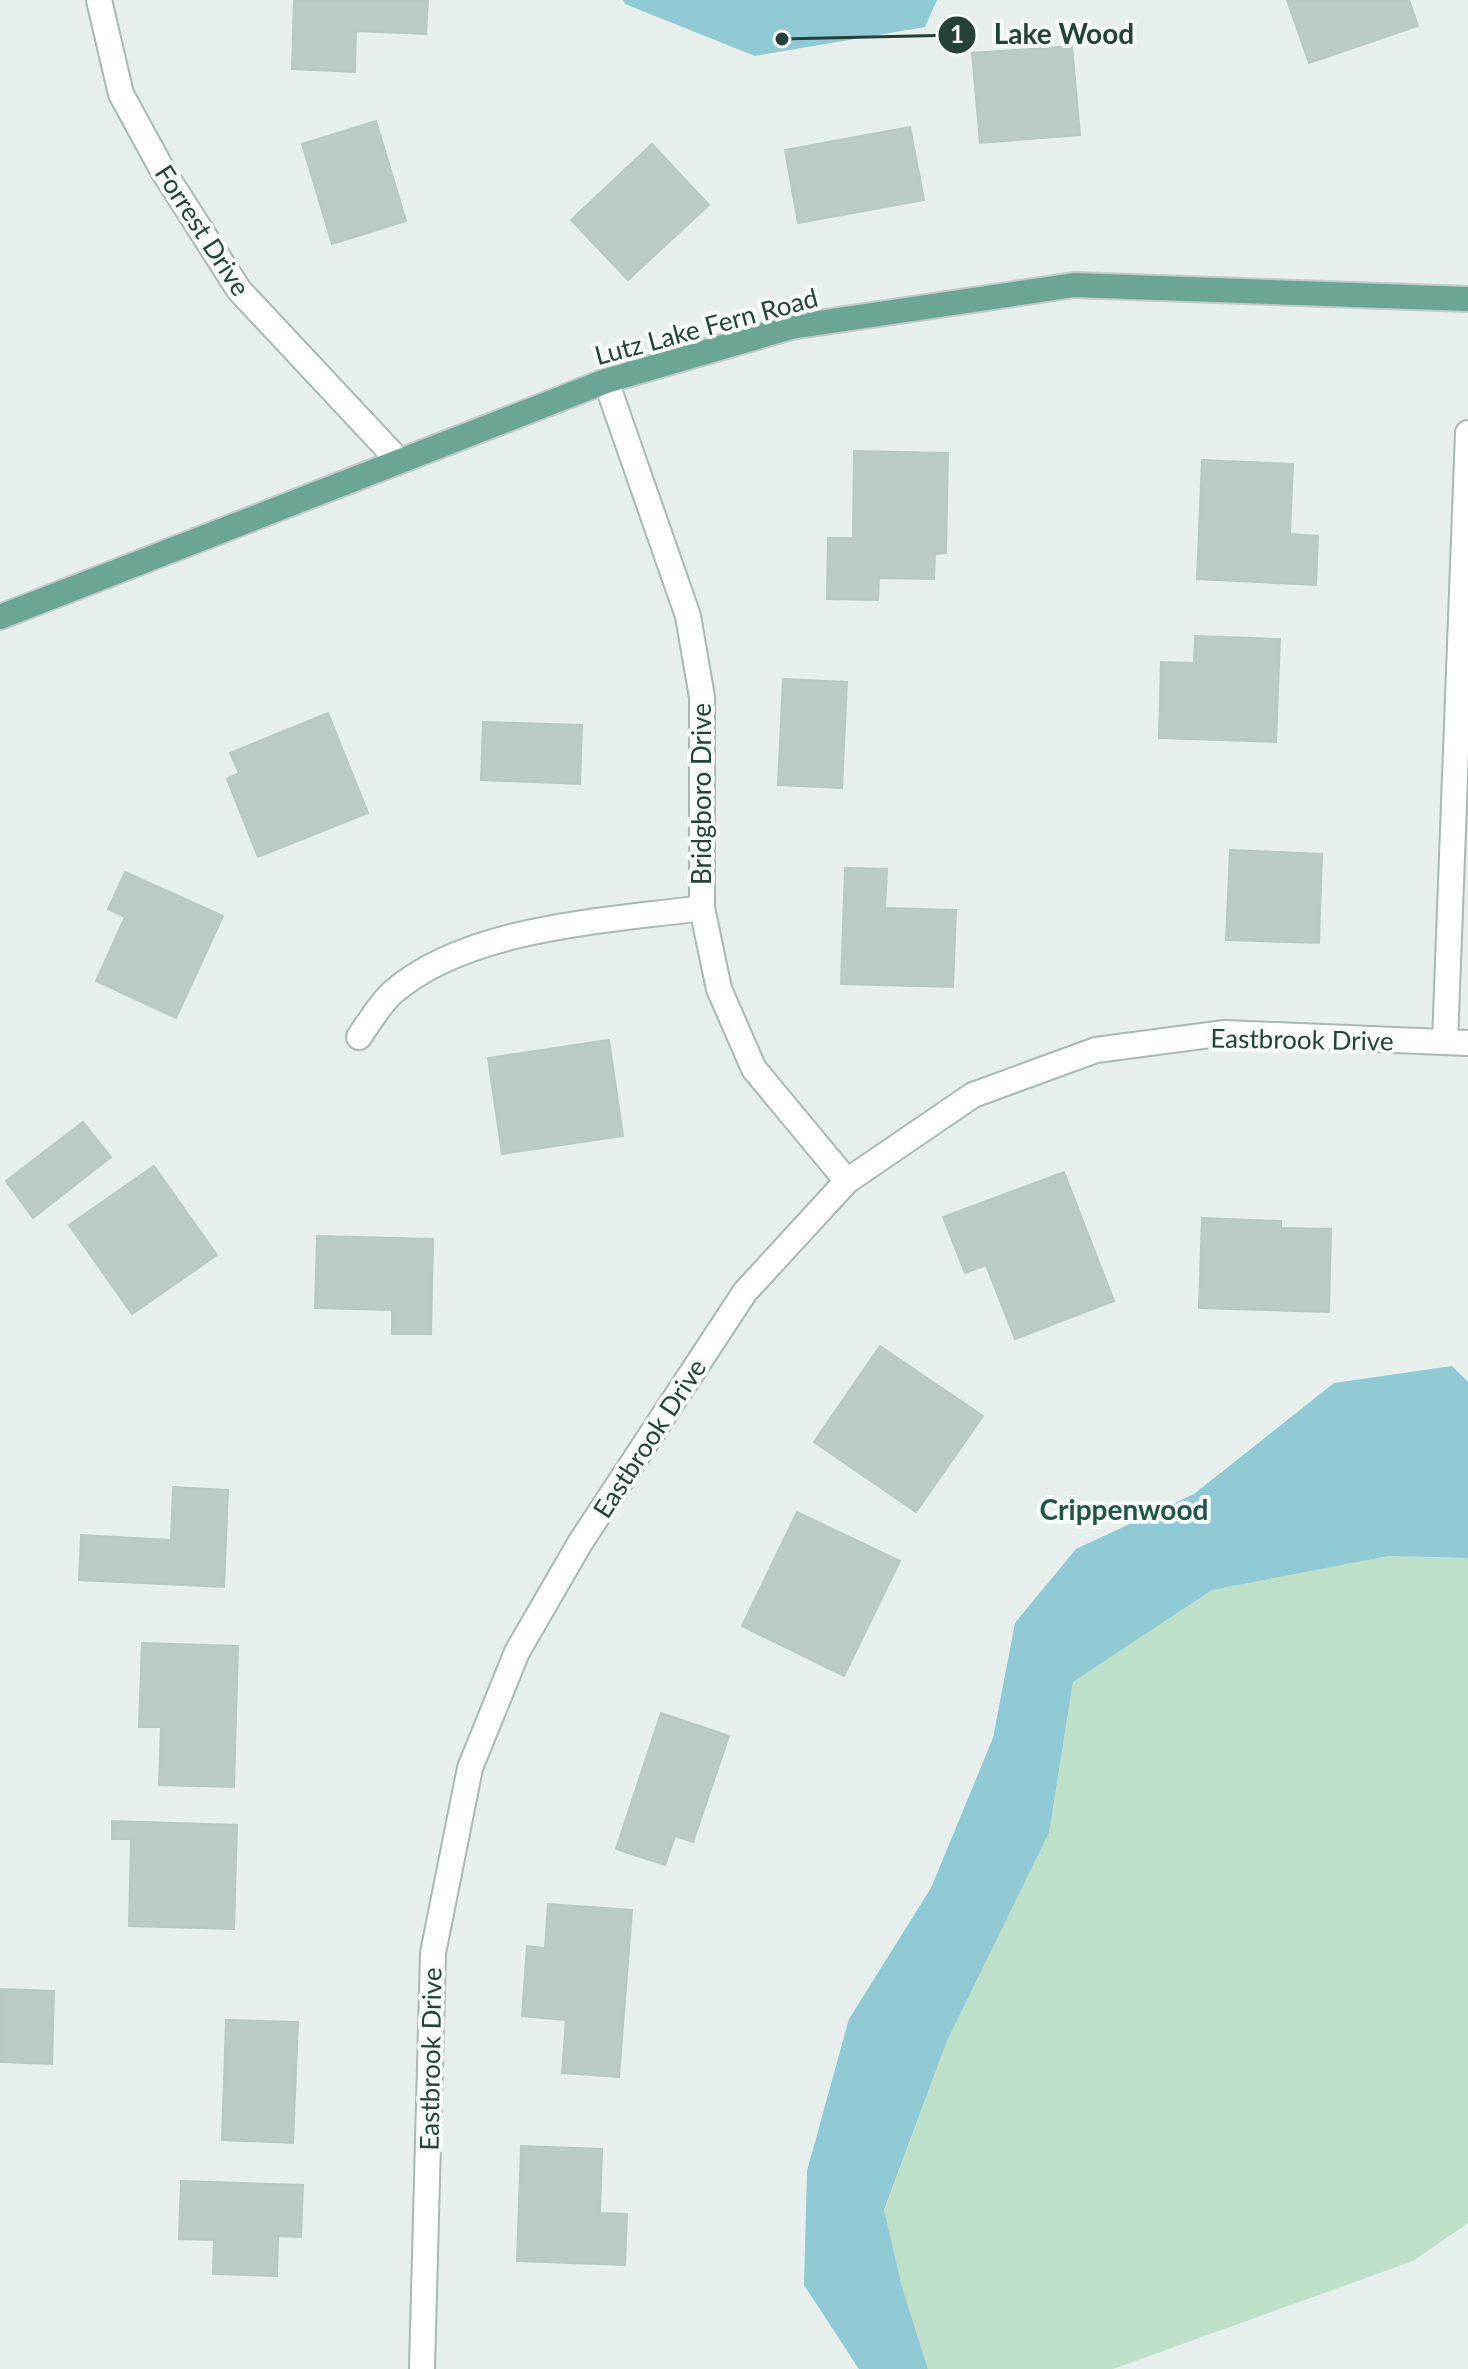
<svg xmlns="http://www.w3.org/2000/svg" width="1468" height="2369" viewBox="0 0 1468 2369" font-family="Lato,sans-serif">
  <rect width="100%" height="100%" fill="#e6efeb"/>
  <!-- green -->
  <path fill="#bfe0c8" d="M1389,1556L1468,1558V2223L1413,2261L1113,2369H928L902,2287L884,2211L947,2041L1049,1833L1073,1682L1212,1590Z"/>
  <!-- water -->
  <g fill="#8ec9d4">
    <path d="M623,0H937L925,27L755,56L625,4Z"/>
    <path d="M1452,1366L1468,1382V1558L1389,1556L1212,1590L1073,1682L1049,1833L947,2041L884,2210L902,2287L928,2369H859L804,2285L807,2171L849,2019L931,1888L993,1738L1015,1623L1076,1549L1194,1494L1334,1383Z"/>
  </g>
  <!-- building -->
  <g fill="#bbcac4" stroke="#b8c9c2" stroke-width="2">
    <path d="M294,0H428L426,34L356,31L355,72L292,69Z"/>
    <path d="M1287,0H1409L1418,26L1309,63Z"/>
    <path d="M1072,46L1080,135L980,143L972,53Z"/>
    <path d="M376,121L406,221L332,244L302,144Z"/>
    <path d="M910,127L924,200L798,223L785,150Z"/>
    <path d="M652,144L709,205L628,280L571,220Z"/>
    <path d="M854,451L948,453L946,553L935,554L934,579L879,578L878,600L827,599L828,538H853Z"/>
    <path d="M1202,460L1293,464L1290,534L1318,536L1316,585L1197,579Z"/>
    <path d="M1195,636L1280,639L1276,742L1159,738L1161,662L1194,663Z"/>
    <path d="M783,679L847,682L842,788L778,785Z"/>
    <path d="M328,713L368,813L258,857L227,779L239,773L230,753Z"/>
    <path d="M483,722L582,725L580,784L481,780Z"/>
    <path d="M1230,850L1322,854L1319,943L1226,940Z"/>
    <path d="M845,868L887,869L885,908L956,910L953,987L841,984Z"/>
    <path d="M125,872L223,916L176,1018L96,981L125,917L108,909Z"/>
    <path d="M609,1040L623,1136L502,1154L488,1058Z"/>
    <path d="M83,1122L111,1157L33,1218L6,1181Z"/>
    <path d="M154,1166L217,1255L132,1314L69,1225Z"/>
    <path d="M1064,1172L1114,1301L1015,1339L986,1265L965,1273L943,1217Z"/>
    <path d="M1202,1218L1281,1221V1228L1331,1229L1329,1312L1199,1308Z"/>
    <path d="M317,1236L433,1239L431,1334H392V1310L315,1308Z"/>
    <path d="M880,1346L983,1416L916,1512L814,1442Z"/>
    <path d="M173,1487L228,1490L224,1587L79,1580L81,1535L171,1540Z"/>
    <path d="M797,1512L900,1561L844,1676L742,1626Z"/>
    <path d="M142,1643L238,1646L234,1787L159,1785L161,1727H139Z"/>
    <path d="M661,1713L729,1736L693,1842L675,1836L665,1865L616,1849Z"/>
    <path d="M112,1821L237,1825L234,1929L129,1926L131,1839H112Z"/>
    <path d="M548,1904L632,1910L619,2077L562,2073L566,2020L522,2016L527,1946L545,1948Z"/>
    <path d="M0,1989L54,1991L52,2064L0,2062Z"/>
    <path d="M226,2020L298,2022L293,2143L222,2140Z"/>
    <path d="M521,2146L602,2149L600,2213L627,2214L625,2265L517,2261Z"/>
    <path d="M181,2181L303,2185L301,2237L278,2236L277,2276L213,2274L214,2240L179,2239Z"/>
  </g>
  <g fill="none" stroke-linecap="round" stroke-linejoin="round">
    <!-- minor casing -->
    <g stroke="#a8b8b2" stroke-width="28">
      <g id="minor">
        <path d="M99,0L121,94L163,171L239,290L399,461"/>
        <path d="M606,381L688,616L702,697V908L719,989L754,1069L847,1181"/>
        <path d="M359,1037C369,1023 379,1005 392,993C467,927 606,921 702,908"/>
        <path d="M1445,1042L1468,433"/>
        <path d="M422,2369L433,1953L470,1768L517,1652L580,1543L745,1292L847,1181L973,1095L1096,1050L1225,1033L1468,1043"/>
      </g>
    </g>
    <!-- major casing -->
    <g stroke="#c2cac8" stroke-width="28">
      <path id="major" d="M0,617L606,381L791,327L1074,285L1468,299"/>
    </g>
    <!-- minor -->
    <use href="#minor" stroke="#fff" stroke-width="24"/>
    <!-- major -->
    <use href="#major" stroke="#6aa596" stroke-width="24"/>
  </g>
  <g text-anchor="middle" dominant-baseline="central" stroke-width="8" stroke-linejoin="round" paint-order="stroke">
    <!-- street labels -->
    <g font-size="26" fill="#24423a" stroke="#f7fbf9">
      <text transform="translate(203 230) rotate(57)">Forrest Drive</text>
      <text transform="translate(706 326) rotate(-15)">Lutz Lake Fern Road</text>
      <text transform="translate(701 794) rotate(-90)">Bridgboro Drive</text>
      <text transform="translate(1302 1039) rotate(1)">Eastbrook Drive</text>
      <text transform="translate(649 1438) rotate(-57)">Eastbrook Drive</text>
      <text transform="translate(430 2059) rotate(-89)">Eastbrook Drive</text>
    </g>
    <!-- neighbourhood labels -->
    <g font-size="28" font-weight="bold" fill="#1f5548" stroke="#f7fbf9">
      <text x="1124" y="1509">Crippenwood</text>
    </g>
  </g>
  <!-- callouts -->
  <path fill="none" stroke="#24423a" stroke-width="3" d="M782 39L957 35"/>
  <g fill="#24423a" stroke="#f7fbf9" stroke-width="3">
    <circle cx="782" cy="39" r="8"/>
    <circle cx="957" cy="35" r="20"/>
  </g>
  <g font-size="24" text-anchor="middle" font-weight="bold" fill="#fff">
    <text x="957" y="43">1</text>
  </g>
  <g font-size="28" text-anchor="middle" font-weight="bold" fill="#24423a" stroke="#f7fbf9" stroke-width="8" stroke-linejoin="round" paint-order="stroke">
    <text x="1064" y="44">Lake Wood</text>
  </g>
</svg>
